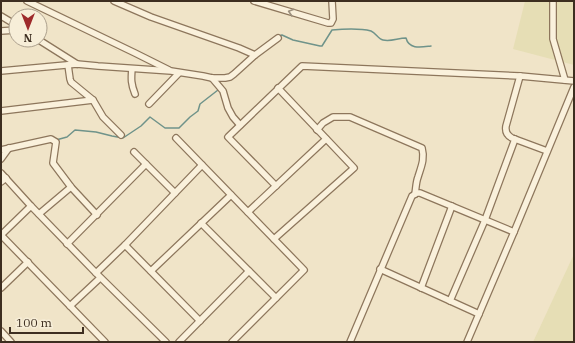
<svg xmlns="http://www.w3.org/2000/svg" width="575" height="343" viewBox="0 0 575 343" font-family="'IBM Plex Serif',serif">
  <rect width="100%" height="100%" fill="#f0e4c8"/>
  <!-- farmland -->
  <g fill="#e6deb5">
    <path d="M525,1H574V65L513,49Z"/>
    <path d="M574,254V342H533Z"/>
  </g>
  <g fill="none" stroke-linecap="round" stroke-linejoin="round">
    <!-- stream -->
    <g stroke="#6f938a" stroke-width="1.5">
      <path d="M278,36L282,35L293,40L320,46H322L332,30C344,29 359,28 371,31C376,33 378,39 383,40C391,42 398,38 406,38C409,50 422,47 431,46"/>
      <path d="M56,140L67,137L75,130L96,132L112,136L123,138L141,126L150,117L165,128H179L190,117L198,111L200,104L218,90"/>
    </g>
    <!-- street casing -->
    <g stroke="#8d765c" stroke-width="8">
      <g id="street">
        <path d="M27,1L135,53L169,70"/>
        <path d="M114,1L151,17L239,48L255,55"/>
        <path d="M254,1L328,23H331L333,19L332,1"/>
        <path d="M553,1V39L565,80"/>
        <path d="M1,16L16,25"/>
        <path d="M1,31L16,30"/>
        <path d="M39,40L77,64"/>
        <path d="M68,65L70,79L71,82L93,100L103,117L121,135"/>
        <path d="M132,69C131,79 131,84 135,94"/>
        <path d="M1,71L77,64L98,66L171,71L203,76L212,78H225L230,77L234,74L255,55L278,38"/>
        <path d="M520,76L506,126C505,132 508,136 512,138L547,151"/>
        <path d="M212,78L223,91L228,108L233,117L240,125"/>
        <path d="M149,104L179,73"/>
        <path d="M1,111L93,100"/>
        <path d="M317,130L323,123L333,117H350L422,148C425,159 421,167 418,177C416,182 416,188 415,194"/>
        <path d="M176,138L304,270L232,342"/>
        <path d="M1,150L51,139L56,142L53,163L71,187L97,215"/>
        <path d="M134,152L175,193"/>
        <path d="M1,159L9,148"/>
        <path d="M1,173L31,206L96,273L166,342"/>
        <path d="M1,182L6,178"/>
        <path d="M276,186L228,137L302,66L520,76L574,81"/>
        <path d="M248,212L326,139"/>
        <path d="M39,214L71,187"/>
        <path d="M201,223L276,298"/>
        <path d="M1,235L105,342"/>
        <path d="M1,235L31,206"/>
        <path d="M274,239L354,168L278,88"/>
        <path d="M67,244L146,164"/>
        <path d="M125,245L200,321"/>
        <path d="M380,269L479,314"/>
        <path d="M151,271L231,195"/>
        <path d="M96,273L125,245L202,165"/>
        <path d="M1,288L28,262"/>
        <path d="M421,288L452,206"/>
        <path d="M450,301L485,220L515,139"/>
        <path d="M70,306L100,278"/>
        <path d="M1,331L11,342"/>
        <path d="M179,342L249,271"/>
        <path d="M350,342L412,196L417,193H420L514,232"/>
        <path d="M467,342L514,232L574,87"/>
      </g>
    </g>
    <!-- street -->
    <use href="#street" stroke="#faf1dc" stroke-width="5.5"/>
  </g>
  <!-- one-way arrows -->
  <defs><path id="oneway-chevron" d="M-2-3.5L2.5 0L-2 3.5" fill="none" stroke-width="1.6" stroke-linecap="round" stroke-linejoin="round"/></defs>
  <use stroke="#9c907e" href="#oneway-chevron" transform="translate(291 12) rotate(-163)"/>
  <!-- border -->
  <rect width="575" height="343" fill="none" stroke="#3d2e20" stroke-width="4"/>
  <!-- north arrow -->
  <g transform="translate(28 28) rotate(180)"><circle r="19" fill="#f7eed8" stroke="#ada18e"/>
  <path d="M0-3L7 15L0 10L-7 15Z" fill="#9e2a2b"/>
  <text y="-6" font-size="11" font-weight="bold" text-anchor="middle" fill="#3d2e20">N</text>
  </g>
  <!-- scale -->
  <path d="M10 327v6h73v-6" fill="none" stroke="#3d2e20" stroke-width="2"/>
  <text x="16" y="327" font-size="12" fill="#3d2e20" stroke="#f7eed8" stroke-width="3" paint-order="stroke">100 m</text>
</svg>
